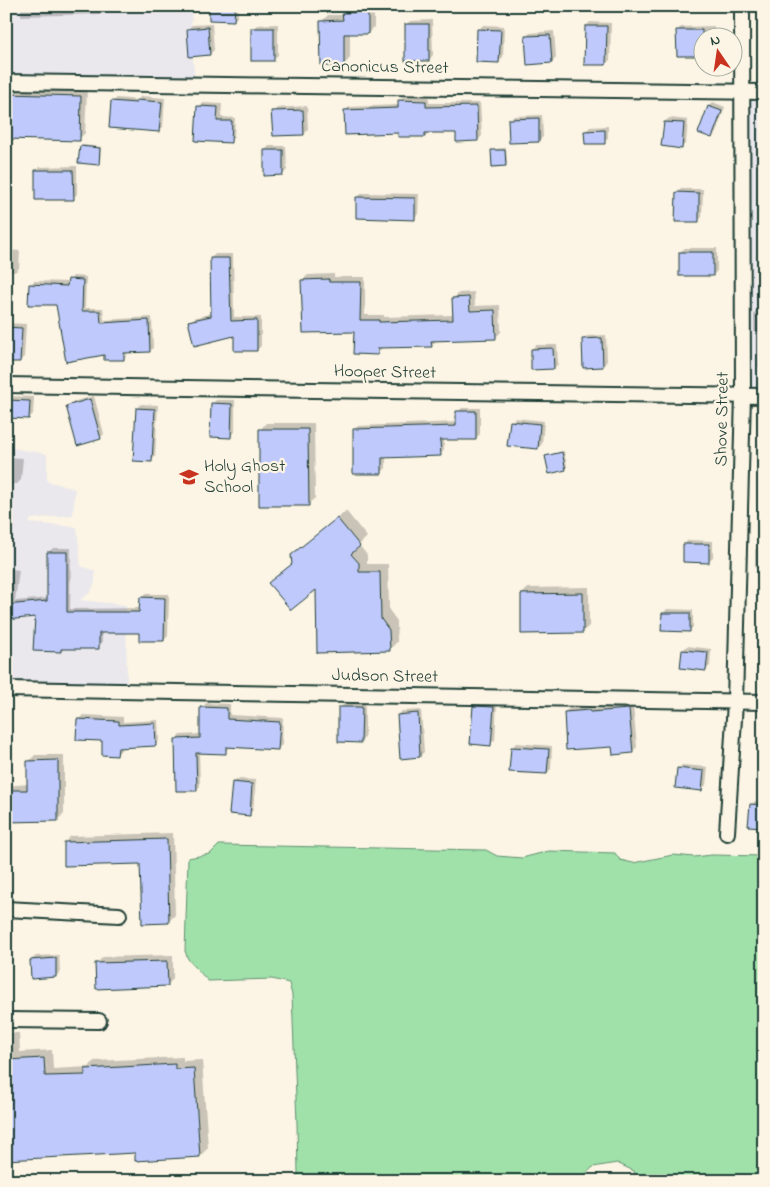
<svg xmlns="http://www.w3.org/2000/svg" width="770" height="1187" viewBox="0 0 770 1187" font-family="'Indie Flower',sans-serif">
  <rect width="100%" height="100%" fill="#fcf5e5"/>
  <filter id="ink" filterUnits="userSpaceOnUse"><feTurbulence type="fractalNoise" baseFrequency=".02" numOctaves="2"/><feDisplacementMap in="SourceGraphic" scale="10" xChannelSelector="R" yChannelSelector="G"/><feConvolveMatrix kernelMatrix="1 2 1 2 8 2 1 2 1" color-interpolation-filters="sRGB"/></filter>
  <g filter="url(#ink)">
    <!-- built -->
    <g fill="#eae8ec">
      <path d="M6,6H192L191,36L195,82L6,79Z"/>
      <path d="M764,96V393L743,391L741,97Z"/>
      <path d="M6,447L47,454V481L75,489L73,515L31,519L29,523L77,527L81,566L95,571V582L91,592L80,600L126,605L127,687L6,686Z"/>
    </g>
    <!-- green -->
    <path fill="#a0e1aa" stroke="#608f6f" d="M219,845L486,850L497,856L522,858L549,851L615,853L620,860L633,863L673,855L694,857L712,855L764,856V1181H638L634,1171L617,1163L593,1167L578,1181L296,1180L298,1174L297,1123L292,995L289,983L272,979L208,981L188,959L185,951L188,858L210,854Z"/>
    <!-- shadow -->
    <g fill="#0003">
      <path d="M21,6H109V9L103,14L21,16Z"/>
      <path d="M210,6H238V16L234,20Z"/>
      <path d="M374,6V27L368,33H350V58L344,65L322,21L328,15H344L350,7Z"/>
      <path d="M432,20L433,55L429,60L406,25L410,21Z"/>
      <path d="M590,22L611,23L610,60L606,64L586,26Z"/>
      <path d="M212,24L214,50L210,54L188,29L192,25Z"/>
      <path d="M278,24V55L273,59L252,29L257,25Z"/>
      <path d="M483,25L504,26L503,57L499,61L479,30Z"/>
      <path d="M714,26V38H702V54L678,55L677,31L681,27Z"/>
      <path d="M554,31L556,58L552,62L526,37L530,33Z"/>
      <path d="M6,88L87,90L85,133L79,139L6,138Z"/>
      <path d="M141,96L165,98L163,127L158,131L112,102L117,98L138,100Z"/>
      <path d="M404,97H429V103H480L482,136L478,140L457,132H428L425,136L399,132L345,111L349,107L399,105V101Z"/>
      <path d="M713,102L725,107L716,133L712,137L709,106Z"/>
      <path d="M203,103L222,104L221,117L235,118L234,137L230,141L198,107Z"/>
      <path d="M307,106L308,130L304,134L273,112L277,108Z"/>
      <path d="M542,115L543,137L538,141L510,120L514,116Z"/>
      <path d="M669,118L688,120L686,143L682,147L665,122Z"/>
      <path d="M608,126V138L604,142L586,131L590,127Z"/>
      <path d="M83,145L101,147L100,162L98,164L81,147Z"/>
      <path d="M269,146H286L287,170L283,174L265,150Z"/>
      <path d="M506,148L507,163L505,165L492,151L494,149Z"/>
      <path d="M77,166V194L73,198L36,171L40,167Z"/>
      <path d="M681,189H703L702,217L698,221L677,193Z"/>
      <path d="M362,193L419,194L418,214L414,218L357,198Z"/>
      <path d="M685,248H717V271L713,275L680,252Z"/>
      <path d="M6,250L20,251L19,268L15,272H6Z"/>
      <path d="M215,254H233L234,317H261V346L257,350L235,335L190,322L194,318L213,313L211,258Z"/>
      <path d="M334,274V277H365V315H384V317L454,315L453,298L459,293L474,292L475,306L500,305L501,332L496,337L437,340L431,346L383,347L377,353L302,280L308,275Z"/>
      <path d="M73,276L86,277L85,308H103L104,320L152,317L153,348L149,351H127V355L124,359L105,354L57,304L30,285L34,281L69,282Z"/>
      <path d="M758,308L764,309V368L758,367L760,332H754V313Z"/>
      <path d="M6,323L26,324L24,357L20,361L6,360Z"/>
      <path d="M606,335L607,361L603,366L583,340L587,336Z"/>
      <path d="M536,345H557L558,364L554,368L532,349Z"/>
      <path d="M6,396L34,397L33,414L29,418L6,416Z"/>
      <path d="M94,396L104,434L100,438L68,406L72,402Z"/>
      <path d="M216,400H235V432L231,436L212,404Z"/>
      <path d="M141,404L158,405L155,456L151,460L137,408Z"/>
      <path d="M462,408H480V434L476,438L444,439V450L440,455L386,457V468L382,472L354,430L358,426L458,422V412Z"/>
      <path d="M515,418L544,421L542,444L538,448L511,422Z"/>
      <path d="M764,421V452H757L761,424Z"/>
      <path d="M266,423H314L315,498L308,504L260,430Z"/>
      <path d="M564,451L567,467L550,473L547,456Z"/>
      <path d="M6,457L23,458L21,480L17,484H13L9,523L6,526Z"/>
      <path d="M346,511L367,537L359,545L367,555V564H388L389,610L397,621V642L389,650L317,587L278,575L293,563L301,547Z"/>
      <path d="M688,540L713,541V557L709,561L684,545Z"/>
      <path d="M759,546H764V569L755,568V550Z"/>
      <path d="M53,548H71L70,609L141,608V598L145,594H169L168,636L164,640L140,631L102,632V643L98,647L64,648L61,651L36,616L11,618L6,622V568L19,570L15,601L48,598L49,552Z"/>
      <path d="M589,587V626L582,632L522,594L528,588Z"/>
      <path d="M667,609L693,610V627L689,631L663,614Z"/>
      <path d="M687,646L711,649L710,666L705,670L683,650Z"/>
      <path d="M478,702L497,703L495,740L490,744L474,706Z"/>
      <path d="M206,703L230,704V715L283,718L282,745L277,749L230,746L225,752H199L200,786L196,790L176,739L180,735L201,734L202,708Z"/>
      <path d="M344,704H365V737L361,741L340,708Z"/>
      <path d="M633,706L637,747L633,751L613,746L565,712L569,708L594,707V709Z"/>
      <path d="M421,710L424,752L420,756L398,715L402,711Z"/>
      <path d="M83,715L123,717V722L158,720L159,741L155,745L121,747V750L117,754L104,740L79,719Z"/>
      <path d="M516,743L552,746L551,769L547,773L512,748Z"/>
      <path d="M35,755H64V814L57,820L6,821V786L29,784V761Z"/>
      <path d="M682,765L708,767L706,785L702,789L678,769Z"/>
      <path d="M237,779L256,780L253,810L249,814L233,783Z"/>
      <path d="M755,801H764V825L751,805Z"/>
      <path d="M173,833L175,915L168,922L141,862L65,842L71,836Z"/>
      <path d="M59,955L60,972L56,976L31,960L36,956Z"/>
      <path d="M173,955V979L167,985L97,963L103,957Z"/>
      <path d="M6,1033H19L20,1052L52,1050L53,1069L89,1067L94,1061L183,1057V1061L202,1060L208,1148L200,1156L136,1152L6,1159Z"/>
    </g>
    <!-- building -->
    <g fill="#c0c9fb" stroke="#1f3d34">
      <path d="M209,6H235L234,21L209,20Z"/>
      <path d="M368,12V34H344V66H321L320,21L343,20L342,13Z"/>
      <rect x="405" y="24" width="24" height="37"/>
      <path d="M585,26H607L606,65H584Z"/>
      <path d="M208,27L210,55L189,57L187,29Z"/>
      <rect x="251" y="28" width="23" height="33"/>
      <path d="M477,29L501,30L499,63L476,62Z"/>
      <path d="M676,30H702V56H677Z"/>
      <path d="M550,35L552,63L527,65L525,36Z"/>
      <path d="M6,94L81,96L80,141L6,139Z"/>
      <path d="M136,100L162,102L159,132L109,128L111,101L136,103Z"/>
      <path d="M398,100L426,101V107L477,106L478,141L456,142V133H425V137H398V133L345,135L344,110L398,108Z"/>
      <path d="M197,106L218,107L217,121H232L231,143L195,141Z"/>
      <path d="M708,106L722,111L712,138L698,133Z"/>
      <path d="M303,110L304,135L273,136L271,111Z"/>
      <path d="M539,118V142L509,143L508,119Z"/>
      <path d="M664,122L684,123L682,149L661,146Z"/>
      <path d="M605,130V144H585L584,131Z"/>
      <path d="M80,146L100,148L99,165L78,163Z"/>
      <path d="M264,150H283V175L264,176Z"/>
      <path d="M491,150H505L506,166L492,167Z"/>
      <path d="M35,170H73L74,200H35Z"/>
      <path d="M676,192L699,193V222H675Z"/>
      <path d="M356,197L415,198V220L356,218Z"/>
      <rect x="679" y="252" width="34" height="24"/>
      <path d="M210,258H229L231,321L257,320V351H234V336L194,346L188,321L211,316Z"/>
      <path d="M68,279L83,280L82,311H100L101,323L149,320L150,352L124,353V360H104V355L66,362L56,305H28L29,284L67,286Z"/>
      <path d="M329,279V282H361L360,320H379V322L453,320L452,298L469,297L470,311L495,310L496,339L431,341L432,347L378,348V355L353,354L354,332L303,333L301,280Z"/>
      <path d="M6,327L22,328L20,362H6Z"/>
      <path d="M602,338L603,367L583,368L582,339Z"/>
      <path d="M553,348L554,369L531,370V349Z"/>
      <path d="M90,399L101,439L77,446L66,406Z"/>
      <path d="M6,400L30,401L29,419L6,418Z"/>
      <path d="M211,403L232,404L231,438L210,437Z"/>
      <path d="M136,408L155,409L152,462L133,461Z"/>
      <path d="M456,411H476V440H440L441,456L382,458V474H353V429L456,426Z"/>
      <path d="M510,421L540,424L538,449L507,446Z"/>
      <path d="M259,429H308L309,506H259Z"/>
      <path d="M562,452L566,470L549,474L545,456Z"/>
      <path d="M337,518L360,546L351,554L359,563V572H380L381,619L389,630L390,651L317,653L316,590L291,610L268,583L292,564L291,555Z"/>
      <path d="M683,544H709V563L683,562Z"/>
      <path d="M47,552H67V612H139L140,597L165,598L164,641H139V633H99V649H61V652L33,651L35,617L6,620V605L47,601Z"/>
      <path d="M583,593V633L521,634V594Z"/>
      <path d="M662,613H690V632L661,631Z"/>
      <path d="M682,650L708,652L706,671L680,668Z"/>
      <path d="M473,706L494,707L491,746L470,744Z"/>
      <path d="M200,707L227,708V719L280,722L278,750L226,747V754L196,753L197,791H176L175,739L200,738Z"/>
      <path d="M338,707H362L361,743L338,742Z"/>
      <path d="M629,709L633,753L613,755L612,747L566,750L564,712L590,710V712Z"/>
      <path d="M418,713L420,757L400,759L397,715Z"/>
      <path d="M77,719L119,721V725L155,723L156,746L118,748L117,756L102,755V741L76,740Z"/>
      <path d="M511,747L549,749L547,774L509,772Z"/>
      <path d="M58,760V821L6,822V790H27V761Z"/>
      <path d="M677,768L704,771L702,791L675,788Z"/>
      <path d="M232,782L252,784L250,816L229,814Z"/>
      <path d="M750,804L764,805V827L748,826Z"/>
      <path d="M167,839L169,923L142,924L140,864L64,866V842Z"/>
      <path d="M56,958V977L31,979L30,960Z"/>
      <path d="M167,961L168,986L96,989L95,963Z"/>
      <path d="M44,1058L45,1076L85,1075V1069L175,1064V1069L194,1068L200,1157L135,1161V1153L6,1160V1060Z"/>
    </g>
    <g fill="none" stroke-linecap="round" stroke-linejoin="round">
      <!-- minor casing -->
      <g stroke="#1f3d34" stroke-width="18">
        <g id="minor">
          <path d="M6,82L764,92"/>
          <path d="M6,385L313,390L764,396"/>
          <path d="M6,689L764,702"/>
          <path d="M727,833L735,702L743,395L742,6"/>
          <path d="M6,909L119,915"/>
          <path d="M6,1020L99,1021"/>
        </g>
      </g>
      <!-- minor -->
      <use href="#minor" stroke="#fcf5e5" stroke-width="14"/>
    </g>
  </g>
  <!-- icons -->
  <defs>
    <g id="school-bare" transform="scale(1.5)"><path d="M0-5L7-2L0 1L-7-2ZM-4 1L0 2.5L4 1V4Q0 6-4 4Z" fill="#c8321e" stroke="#fcf5e5" stroke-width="2.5" paint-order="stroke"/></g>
  </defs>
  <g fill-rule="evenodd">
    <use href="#school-bare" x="189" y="477"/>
  </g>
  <g text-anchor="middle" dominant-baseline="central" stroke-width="4.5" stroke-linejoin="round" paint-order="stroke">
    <!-- street labels -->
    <g font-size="18" fill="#1f3d34" stroke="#fcf5e5">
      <text transform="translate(385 68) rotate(1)">Canonicus Street</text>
      <text transform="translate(385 373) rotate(1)">Hooper Street</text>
      <text transform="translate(723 419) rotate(-89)">Shove Street</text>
      <text transform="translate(385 677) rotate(1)">Judson Street</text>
    </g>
    <!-- poi labels -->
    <g font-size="18" fill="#1f3d34" stroke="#fcf5e5" text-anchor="start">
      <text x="204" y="467">Holy Ghost<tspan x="204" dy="21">School</tspan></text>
    </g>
  </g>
  <!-- margin -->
  <rect width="770" height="1187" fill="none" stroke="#fcf5e5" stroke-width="25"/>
  <rect x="12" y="12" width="745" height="1162" fill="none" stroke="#1f3d34" stroke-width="2" filter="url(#ink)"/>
  <!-- north arrow -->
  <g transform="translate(718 52) rotate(347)"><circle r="24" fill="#fcf5e5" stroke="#a4ab9e"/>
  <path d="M0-4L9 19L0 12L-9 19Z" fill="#c8321e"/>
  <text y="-8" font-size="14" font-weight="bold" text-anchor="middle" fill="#1f3d34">N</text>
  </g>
</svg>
